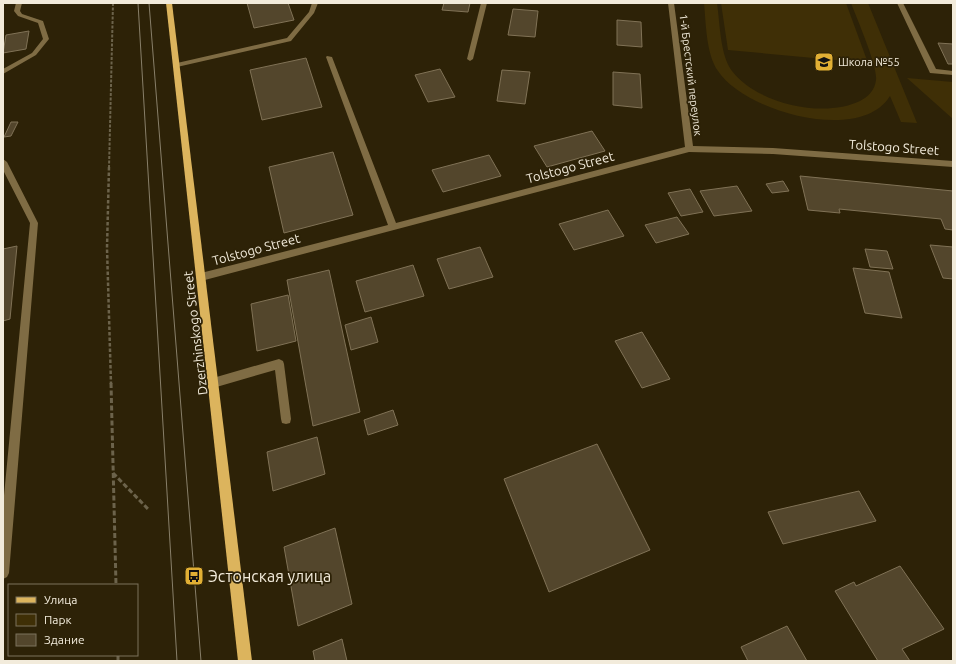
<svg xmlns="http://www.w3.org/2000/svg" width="956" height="664" viewBox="0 0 956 664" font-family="Ubuntu,sans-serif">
  <rect width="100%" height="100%" fill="#2d2207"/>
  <!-- green -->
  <g fill="#3f2f06">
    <path d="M704,3H717C720,23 720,55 732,71C756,103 823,119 860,101C868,97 875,90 876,80C878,67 857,19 851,3H868L917,123L901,122L890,96C861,144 745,112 718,71C706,54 706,23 704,3Z"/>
    <path d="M721,3H846L868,63L728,50Z"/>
    <path d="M907,78L953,82V119Z"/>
  </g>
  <!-- building -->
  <g fill="#53462c" stroke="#807256">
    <path d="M247,3H288L294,20L254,28Z"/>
    <path d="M444,3H470L468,12L442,10Z"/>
    <path d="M513,9L538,11L535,37L508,35Z"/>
    <path d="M617,20L641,22L642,47L617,45Z"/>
    <path d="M29,31L26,49L3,53L6,35Z"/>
    <path d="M938,43L953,44V64H948Z"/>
    <path d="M306,58L322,107L262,120L250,70Z"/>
    <path d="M440,69L455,97L428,102L415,75Z"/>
    <path d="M502,70L530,72L525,104L497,101Z"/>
    <path d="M613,72L640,74L642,108L613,105Z"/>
    <path d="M11,122H18L11,136L4,137Z"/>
    <path d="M592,131L605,151L547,167L534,146Z"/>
    <path d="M333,152L353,215L284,233L269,167Z"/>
    <path d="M489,155L501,176L443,192L432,170Z"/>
    <path d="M800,176L953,191V230L945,229L941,219L839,209L840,213L808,210Z"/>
    <path d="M783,181L789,191L772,193L766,184Z"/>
    <path d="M737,186L752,211L714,216L700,191Z"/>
    <path d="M690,189L703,212L681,216L668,193Z"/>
    <path d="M608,210L624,236L574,250L559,224Z"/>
    <path d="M677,217L689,234L656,243L645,225Z"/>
    <path d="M930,245L953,247V279L943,278Z"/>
    <path d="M17,246L10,319L3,321V249Z"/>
    <path d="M480,247L493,277L449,289L437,259Z"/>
    <path d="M865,249L887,251L893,269L870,267Z"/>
    <path d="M413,265L424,296L365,312L356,281Z"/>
    <path d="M853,268L889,272L902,318L865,313Z"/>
    <path d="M329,270L360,412L313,426L287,280Z"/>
    <path d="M288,295L296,341L257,351L251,304Z"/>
    <path d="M371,317L378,342L351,350L345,325Z"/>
    <path d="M642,332L670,379L642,388L615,341Z"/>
    <path d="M393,410L398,425L368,435L364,420Z"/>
    <path d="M317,437L325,474L273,491L267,452Z"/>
    <path d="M597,444L650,550L549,592L504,479Z"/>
    <path d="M859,491L876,521L783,544L768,512Z"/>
    <path d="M335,528L352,604L298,626L284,547Z"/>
    <path d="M900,566L944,629L902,649L910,661H878L835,591L854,582L856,586Z"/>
    <path d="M787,626L807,661H748L741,647Z"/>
    <path d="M342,639L347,661H315L313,651Z"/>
  </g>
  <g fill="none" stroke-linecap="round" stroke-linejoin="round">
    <!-- path-far2 -->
    <path stroke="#6c634b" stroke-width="2" stroke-dasharray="3 1.5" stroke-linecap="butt" d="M109,168L113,3"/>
    <!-- path-far1 -->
    <path stroke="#6c634b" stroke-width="2.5" stroke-dasharray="3.5 2" stroke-linecap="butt" d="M109,167L107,248L111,384"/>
    <!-- path -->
    <g stroke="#6c634b" stroke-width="3" stroke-dasharray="5 2.5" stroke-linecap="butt">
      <path d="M111,383L116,585"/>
      <path d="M113,473L148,509"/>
      <path d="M118,655V661"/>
    </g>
    <!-- minor -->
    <g fill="#7f6c44" fill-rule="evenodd">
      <path d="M16,3H22L20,11L22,14L43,21L49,39L36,55L3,74V69L32,53L43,39L38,23L18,16L14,11Z"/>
      <path d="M312,3H318L314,13L291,41L177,67L173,65L177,63L287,38L309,12Z"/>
      <path d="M481,3H487L473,59L470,61L467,59Z"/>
      <path d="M668,3H674L693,146L773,148L953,161V167L773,154L689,152L201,281L198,280L196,277L198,274L201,273L388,225L326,57L327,56L332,57L396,223L685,147Z"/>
      <path d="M897,3H903L936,69L953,71V75L930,73Z"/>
      <path d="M3,159L7,162L38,223L9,573L7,577L3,579V506L30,223L3,170Z"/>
      <path d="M279,359L283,361L284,364L291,419L290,423L286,424L282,423L281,419L275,370L213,388L209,386L208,383L209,380L213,378Z"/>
    </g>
    <!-- major -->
    <path fill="#dcb45d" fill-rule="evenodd" d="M166,3H172L252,661H238Z"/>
    <!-- tram -->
    <g stroke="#887f69" stroke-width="1">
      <path d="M138,3L177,661"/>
      <path d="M149,3L201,661"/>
    </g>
  </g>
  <!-- icons -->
  <defs>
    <g id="school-square" transform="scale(1)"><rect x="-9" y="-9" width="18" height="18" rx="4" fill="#e1af34" stroke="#2d2207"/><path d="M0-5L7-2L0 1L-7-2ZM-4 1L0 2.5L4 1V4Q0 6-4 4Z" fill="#111"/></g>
    <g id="bus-square" transform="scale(1)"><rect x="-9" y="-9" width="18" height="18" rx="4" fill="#e1af34" stroke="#2d2207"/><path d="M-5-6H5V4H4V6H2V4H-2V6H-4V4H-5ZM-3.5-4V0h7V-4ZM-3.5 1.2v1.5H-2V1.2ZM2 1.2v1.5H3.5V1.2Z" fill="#111"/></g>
  </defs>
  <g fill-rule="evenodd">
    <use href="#school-square" x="824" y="62"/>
    <use href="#bus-square" x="194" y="576"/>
  </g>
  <g text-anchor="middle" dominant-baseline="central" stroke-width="3.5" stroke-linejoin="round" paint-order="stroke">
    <!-- far-poi labels -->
    <g font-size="11" fill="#f2ebdb" stroke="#2d2207" text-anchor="start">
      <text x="838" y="62">Школа №55</text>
    </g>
    <!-- far-street labels -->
    <g font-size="11" fill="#f2ebdb" stroke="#2d2207">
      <text transform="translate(691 75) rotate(83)">1-й Брестский переулок</text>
    </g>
    <!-- street labels -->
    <g font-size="13" fill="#f2ebdb" stroke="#2d2207">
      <text transform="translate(894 147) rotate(4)">Tolstogo Street</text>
      <text transform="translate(570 167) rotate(-15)">Tolstogo Street</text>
      <text transform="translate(256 249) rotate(-15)">Tolstogo Street</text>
      <text transform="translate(195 333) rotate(-97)">Dzerzhinskogo Street</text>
    </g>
    <!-- near-poi labels -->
    <g font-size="16" fill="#f2ebdb" stroke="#2d2207" text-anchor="start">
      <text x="208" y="576">Эстонская улица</text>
    </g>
  </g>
  <!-- border -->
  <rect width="956" height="664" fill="none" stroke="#f2ebdb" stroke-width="8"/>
  <!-- legend -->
  <rect x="8" y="584" width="130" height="72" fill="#2d2207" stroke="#7c725c"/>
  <rect x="16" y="597" width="20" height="6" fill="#dcb45d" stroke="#7c725c"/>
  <text x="44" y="604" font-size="12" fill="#f2ebdb">Улица</text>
  <rect x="16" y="614" width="20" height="12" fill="#3f2f06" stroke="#7c725c"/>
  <text x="44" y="624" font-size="12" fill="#f2ebdb">Парк</text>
  <rect x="16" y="634" width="20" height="12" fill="#53462c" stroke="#7c725c"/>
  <text x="44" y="644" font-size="12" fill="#f2ebdb">Здание</text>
</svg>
